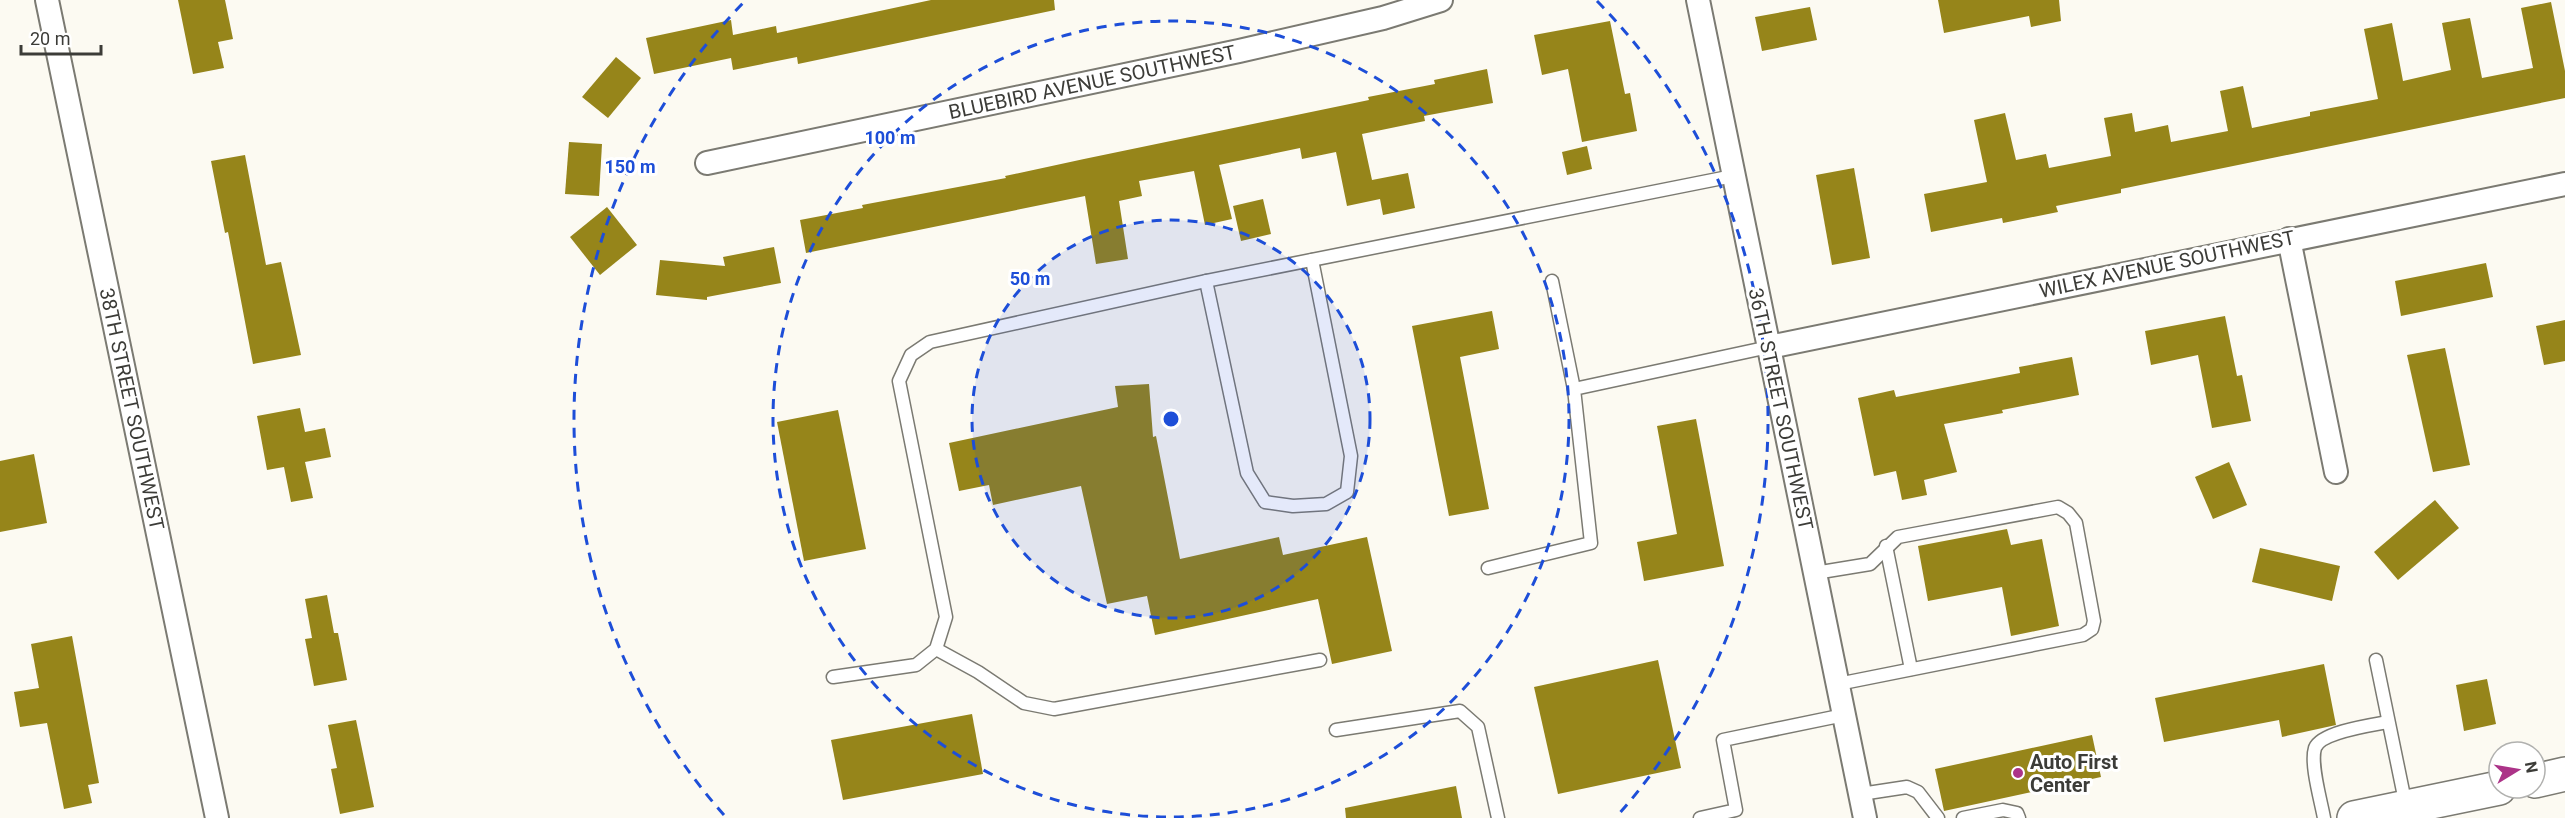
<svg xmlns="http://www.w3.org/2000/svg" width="2565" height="818" viewBox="0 0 2565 818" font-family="Roboto,sans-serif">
  <rect width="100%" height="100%" fill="#fcfaf2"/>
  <!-- building -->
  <g fill="#96851a">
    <path d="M178,0H225L233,39L218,42L224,68L193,74Z"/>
    <path d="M931,0H1054L1055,10L798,64L797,57L733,70L731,58L654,74L646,38L731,20L733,35L776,26L777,33Z"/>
    <path d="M1938,0H2059L2061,21L2031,27L2029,16L1944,33Z"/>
    <path d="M2551,2L2565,71V98L2121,189V193L2056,206L2058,212L2003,223L2002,218L1931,232L1924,194L1987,182L1974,120L2005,113L2016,160L2046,154L2049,168L2111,156L2104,118L2132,113L2135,132L2168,125L2171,142L2228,131L2220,91L2243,86L2252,128L2310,116V112L2378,99L2364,29L2392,23L2403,81L2451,70L2442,23L2470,18L2482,78L2533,68L2521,8Z"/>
    <path d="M1810,7L1817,40L1762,51L1755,17Z"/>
    <path d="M1610,21L1625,94L1630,93L1637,131L1582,142L1568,69L1542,75L1534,35Z"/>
    <path d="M616,57L641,78L608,118L582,97Z"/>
    <path d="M1487,69L1493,103L1424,116L1425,121L1362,134L1372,180L1408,173L1415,208L1383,215L1380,199L1347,206L1336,152L1302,159L1300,148L1219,165L1232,219L1205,225L1194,171L1139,181L1142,196L1119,201L1128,259L1096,264L1085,196L806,253L800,220L863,208L862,205L1006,178L1005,176L1084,159L1369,100L1368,97L1435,84L1434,80Z"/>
    <path d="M569,142L602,144L599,196L565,194Z"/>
    <path d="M1587,146L1592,169L1567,175L1562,152Z"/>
    <path d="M245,155L266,265L281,262L301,355L253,364L228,232L225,233L211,161Z"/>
    <path d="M1854,168L1870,258L1832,265L1816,175Z"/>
    <path d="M1263,199L1271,234L1241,241L1233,206Z"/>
    <path d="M607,207L637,245L600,275L570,237Z"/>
    <path d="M774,247L781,283L707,297V300L656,295L660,260L725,266L723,257Z"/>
    <path d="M2486,263L2493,297L2401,316L2395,281Z"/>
    <path d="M1492,311L1499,349L1460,357L1489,509L1449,516L1412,326Z"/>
    <path d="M2225,316L2237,376L2242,375L2251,421L2212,428L2198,355L2151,365L2145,331Z"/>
    <path d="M2565,320V361L2544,365L2536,326Z"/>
    <path d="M2445,348L2470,465L2433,472L2407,355Z"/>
    <path d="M2072,357L2079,395L2002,410L2003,413L1944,424L1957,472L1924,480L1927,495L1902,500L1896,471L1874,476L1858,398L1894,390L1896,397L2020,373L2019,367Z"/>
    <path d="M1149,384L1153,437L1156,436L1180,559L1279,537L1283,555L1367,537L1392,651L1332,664L1318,599L1155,635L1147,596L1107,604L1081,486L993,505L989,485L959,491L949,443L1118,407L1115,386Z"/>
    <path d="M300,408L305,432L325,428L331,457L305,462L313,498L291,502L284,467L267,470L257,416Z"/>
    <path d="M838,410L866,549L804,561L777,422Z"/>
    <path d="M1696,419L1724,566L1644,581L1637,542L1677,534L1657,426Z"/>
    <path d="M34,454L47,523L0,532V461Z"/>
    <path d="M2229,462L2247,505L2213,519L2195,477Z"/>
    <path d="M2435,500L2459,528L2398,580L2374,552Z"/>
    <path d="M2007,529L2011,545L2042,539L2059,626L2011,636L2002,587L1928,601L1918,546Z"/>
    <path d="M2260,548L2340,566L2332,601L2252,582Z"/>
    <path d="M327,595L334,633H338L347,680L314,686L305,639L312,638L305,599Z"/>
    <path d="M72,636L99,783L88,785L92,803L64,809L47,723L20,727L14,692L39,688L31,644Z"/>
    <path d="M1658,660L1681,768L1558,794L1534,687Z"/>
    <path d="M2324,664L2336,725L2282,737L2279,720L2164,742L2155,698Z"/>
    <path d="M2487,679L2496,724L2464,731L2456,685Z"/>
    <path d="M972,714L983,774L843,800L831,740Z"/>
    <path d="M356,720L374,807L340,814L331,769L337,768L328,725Z"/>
    <path d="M2092,735L2101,777L1944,811L1935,769Z"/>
    <path d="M1456,786L1462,818H1346L1345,808Z"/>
  </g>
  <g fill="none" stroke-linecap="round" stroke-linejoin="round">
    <!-- service casing -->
    <g stroke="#7b7a72" stroke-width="15">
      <g id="service">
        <path d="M1206,281L1247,473L1265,502L1293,506L1326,504L1347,492L1351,456L1312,260"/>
        <path d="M1552,281L1574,389"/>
        <path d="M1886,546L1911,669"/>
        <path d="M1488,568L1591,543L1574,389L1769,347"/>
        <path d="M1815,573L1870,564L1898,537L2058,507L2068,513L2076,523L2094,621L2092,629L2083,635L1838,684"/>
        <path d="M936,649L978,672L1024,703L1054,709L1320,660"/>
        <path d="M2376,660L2406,806"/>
        <path d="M833,677L916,665L936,649L946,617L899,381L911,355L930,342L1206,281L1733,176"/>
        <path d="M1336,730L1460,711L1478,727L1498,818"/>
        <path d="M1861,794L1907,787L1918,792L1938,818"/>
        <path d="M1700,818L1736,810L1723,740L1844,715"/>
        <path d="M1963,818L2003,810L2017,813L2019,818"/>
        <path d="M2324,818C2321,801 2310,764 2315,748C2321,732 2372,725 2388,722"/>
      </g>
    </g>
    <!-- minor casing -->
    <g stroke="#7b7a72" stroke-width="26">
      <g id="minor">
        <path d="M47,0L217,818"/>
        <path d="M1698,0L1865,818"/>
        <path d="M707,163L1239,51L1383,18L1441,0"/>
        <path d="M2289,239L2336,472"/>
        <path d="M1769,347L2565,184"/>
      </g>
    </g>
    <!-- primary casing -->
    <g stroke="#7b7a72" stroke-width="36">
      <g id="primary">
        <path d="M2535,781L2565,774"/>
        <path d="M2354,818L2499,788"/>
      </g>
    </g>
    <!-- service -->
    <use href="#service" stroke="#fff" stroke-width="12"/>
    <!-- minor -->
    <use href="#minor" stroke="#fff" stroke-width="22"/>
    <!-- primary -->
    <use href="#primary" stroke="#fff" stroke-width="33"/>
  </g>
  <!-- distance rings -->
  <circle cx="1171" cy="419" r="199" fill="#1d4ed8" fill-opacity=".12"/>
  <g fill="none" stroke="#1d4ed8" stroke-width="3" stroke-dasharray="10 8">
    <circle cx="1171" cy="419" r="199"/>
    <circle cx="1171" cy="419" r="398"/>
    <path d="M724 815A597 597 0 0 1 745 1M1597 1A597 597 0 0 1 1618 815"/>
  </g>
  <!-- markers -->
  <circle fill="#ac3388" stroke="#fff" stroke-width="2" cx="2018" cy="773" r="6"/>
  <g text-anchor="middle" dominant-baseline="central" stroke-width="6" stroke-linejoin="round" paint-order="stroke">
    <!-- street labels -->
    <g font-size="20" fill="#3c3c38" stroke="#fff">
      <text transform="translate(1092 82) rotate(-12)">BLUEBIRD AVENUE SOUTHWEST</text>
      <text transform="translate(2167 264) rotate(-12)">WILEX AVENUE SOUTHWEST</text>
      <text transform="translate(132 409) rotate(78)">38TH STREET SOUTHWEST</text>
      <text transform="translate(1781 409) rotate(78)">36TH STREET SOUTHWEST</text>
    </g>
    <!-- poi labels -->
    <g font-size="20" font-weight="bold" fill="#3c3c38" stroke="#fff" text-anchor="start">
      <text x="2030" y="762">Auto First<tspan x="2030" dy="23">Center</tspan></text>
    </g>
  </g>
  <circle cx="1171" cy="419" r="9" fill="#1d4ed8" stroke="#fff" stroke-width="3"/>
  <g font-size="18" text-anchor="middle" font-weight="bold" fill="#1d4ed8" stroke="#fff" stroke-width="6" stroke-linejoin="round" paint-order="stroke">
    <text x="890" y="144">100 m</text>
    <text x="630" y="173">150 m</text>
    <text x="1030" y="285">50 m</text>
  </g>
  <!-- north arrow -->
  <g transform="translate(2517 770) rotate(79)"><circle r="28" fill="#ffffff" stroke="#b1b1af" stroke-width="1.5"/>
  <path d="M0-4.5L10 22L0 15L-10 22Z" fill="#ac3388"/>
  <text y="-9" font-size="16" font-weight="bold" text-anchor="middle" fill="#3c3c38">N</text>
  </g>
  <!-- scale -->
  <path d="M21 45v9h80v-9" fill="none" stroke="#3c3c38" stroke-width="3"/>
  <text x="30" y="45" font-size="18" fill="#3c3c38" stroke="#ffffff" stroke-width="4.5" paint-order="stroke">20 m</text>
</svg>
